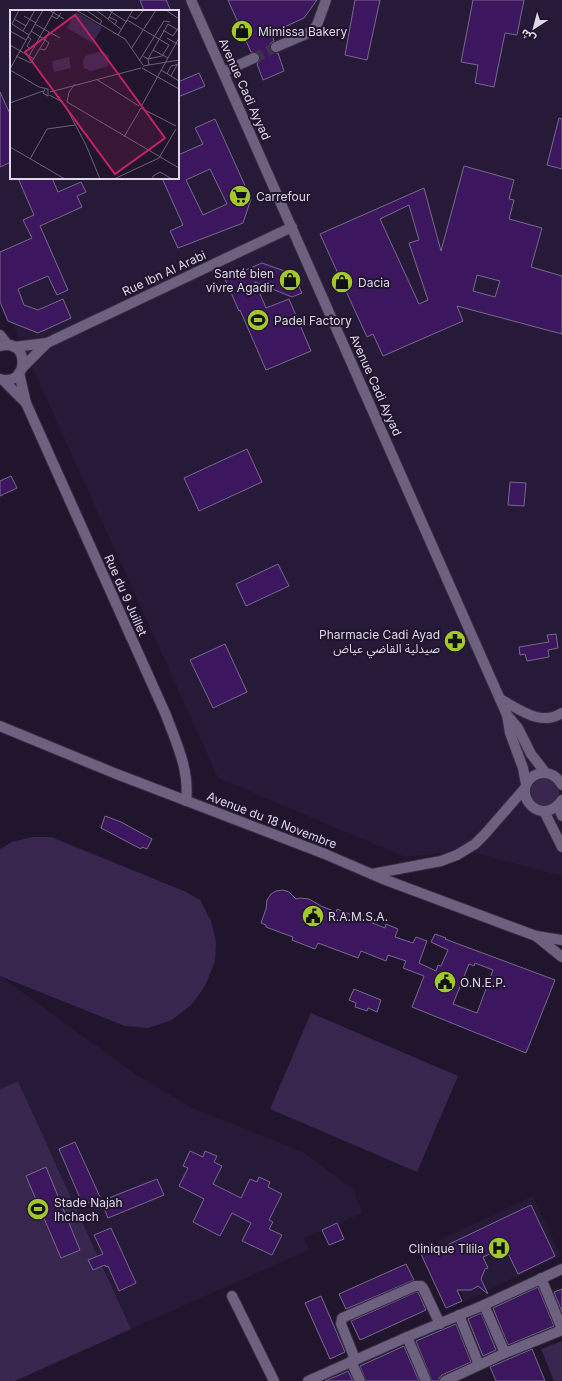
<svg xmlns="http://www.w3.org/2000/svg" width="562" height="1381" viewBox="0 0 562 1381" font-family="Inter,'Noto Sans Arabic',sans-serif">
  <rect width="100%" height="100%" fill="#20152d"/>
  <!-- built -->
  <g fill="#271938" fill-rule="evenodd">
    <path d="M0,0H562V876L467,851L405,857L218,778L0,296ZM11,11H178V178H11Z"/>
    <path d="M0,976L134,1073L190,1107L303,1152L353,1189L363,1213L304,1238L309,1250L131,1329L18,1081L0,1089Z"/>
    <path d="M533,1196L561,1256L465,1301L437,1241Z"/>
  </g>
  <!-- green -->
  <g fill="#38264e">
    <path d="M542,775L558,785C561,795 558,799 551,806L537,807L527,791L528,786Z"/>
    <path d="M32,837H51L184,891L200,900L211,921L216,942L215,961L205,986L192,1004L172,1020L148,1028L125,1026L0,976V849L12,842Z"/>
    <path d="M311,1013L458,1076L417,1172L270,1109Z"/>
    <path d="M18,1081L131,1329L15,1381H0V1089Z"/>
    <path d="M562,1341V1381H554L541,1349Z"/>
  </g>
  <!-- building -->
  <g fill="#3c175f" stroke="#766a89" fill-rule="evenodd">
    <path d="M140,0H166L171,11H144Z"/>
    <path d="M228,0H317L304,18L271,33L274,41L271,43L270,49L272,52L278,53L284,71L263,80L257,64L259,61L260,56L257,53L251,52Z"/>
    <path d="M355,0H380L367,60L345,55Z"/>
    <path d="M473,0H524L517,35L505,33L494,87L475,83L478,65L461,62Z"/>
    <path d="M199,73L205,86L178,97V82Z"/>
    <path d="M0,92L11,116V162L0,167Z"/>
    <path d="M559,118L562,119V169L547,165Z"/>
    <path d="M215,119L251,199L243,223L178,248L170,231L183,225L162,178H178V155L203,144L195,128ZM210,169L227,204L203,215L186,180Z"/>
    <path d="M464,166L514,180L509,199L514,200L509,219L542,228L531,267L562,276V334L457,306L463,321L383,356L373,334L367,337L320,234L424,188L441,251ZM409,205L419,240L409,243L428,300L419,304L380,219ZM477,275L500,281L495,297L473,291Z"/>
    <path d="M18,178H52L58,192L81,182L86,192L77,196L82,207L40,226L68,290L57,295L48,276L18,289L24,305L38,310L63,299L71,318L38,333L8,321L0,302V252L32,238L23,220L34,215Z"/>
    <path d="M262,263L293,274L302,293L292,297L255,282L266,308L289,299L311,351L266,370L240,310L239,311L225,279Z"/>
    <path d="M247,449L262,482L199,511L184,478Z"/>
    <path d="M11,476L17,488L0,496V481Z"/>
    <path d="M510,482L526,483L524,506L508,505Z"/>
    <path d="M278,564L289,586L246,606L236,584Z"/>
    <path d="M556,634L558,648L548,650L549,657L527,661L525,654L520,655L519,647L549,642L547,635Z"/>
    <path d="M225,644L247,692L213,708L190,660Z"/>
    <path d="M105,816L121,822L152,839L147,849L142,847L141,849L101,828Z"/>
    <path d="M283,890L289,892L296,899L300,898L309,899L321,906L336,912L337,909L385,928L386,924L398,929L395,937L413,943L416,937L427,941L419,963L436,971L438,965L441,966L448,950L431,942L435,934L446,938L445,939L555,980L526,1053L412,1007L424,976L403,968L406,961L388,955L386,961L361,951L358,958L318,943L315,949L292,940L293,937L266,927V925L261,923L266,909L267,900L271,894L276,891ZM475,963L493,970L477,1013L453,1004L469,964L474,966Z"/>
    <path d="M354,989L381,1000L377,1012L368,1008L367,1011L355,1007L356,1003L349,1000Z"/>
    <path d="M75,1142L100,1197L83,1205L59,1149Z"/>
    <path d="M190,1151L203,1157L205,1151L217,1156L214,1162L222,1166L213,1184L241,1198L250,1179L257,1182L259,1177L270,1182L268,1187L282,1194L269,1220L273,1222L269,1229L282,1235L272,1255L242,1241L251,1223L232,1213L220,1236L193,1222L204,1199L179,1186L188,1168L183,1166Z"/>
    <path d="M46,1167L80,1250L61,1258L26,1176Z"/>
    <path d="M157,1179L164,1195L108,1218L101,1201Z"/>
    <path d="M531,1205L555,1256L518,1274L505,1247L483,1257L488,1268L485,1269L481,1279L488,1294L478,1286L471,1290H457L462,1301L446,1308L420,1252L437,1245L439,1249Z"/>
    <path d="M337,1223L344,1239L329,1245L322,1230Z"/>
    <path d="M111,1228L136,1283L119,1291L108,1266L106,1267L105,1265L93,1270L88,1260L103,1254L94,1235Z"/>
    <path d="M406,1264L414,1280L346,1309L339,1294Z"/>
    <path d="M538,1287L554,1326L508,1345L493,1308Z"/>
    <path d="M562,1289V1312L554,1292Z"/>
    <path d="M416,1292H418L426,1310L360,1340L351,1321Z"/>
    <path d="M321,1296L345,1352L330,1359L305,1303Z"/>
    <path d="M481,1313L496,1350L483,1356L468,1319Z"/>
    <path d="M456,1324L471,1362L442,1375L439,1378V1381H432L416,1341Z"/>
    <path d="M404,1346L419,1381H366L360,1366Z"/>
    <path d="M532,1349L545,1381H496L490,1367Z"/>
    <path d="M348,1371L353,1381H325L344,1373Z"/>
  </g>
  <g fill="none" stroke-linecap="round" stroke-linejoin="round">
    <!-- street-tunnel -->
    <path stroke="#3c3249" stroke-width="10" stroke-dasharray="10 5" stroke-linecap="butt" d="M254,58L276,47"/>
    <!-- street casing -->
    <g stroke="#342d3f" stroke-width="12">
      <g id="street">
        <path d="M276,47L311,32L317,25L326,0"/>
        <path d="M223,72L254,58"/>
        <path d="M0,335L8,345"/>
        <path d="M0,346C31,337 29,388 0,379"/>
        <path d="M14,347L47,343L292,227"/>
        <path d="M22,368L47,343"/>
        <path d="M19,373L26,403L166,715C176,742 190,771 186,801"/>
        <path d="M3,380L26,403"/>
        <path d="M541,1278L562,1329"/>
        <path d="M232,1296L274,1381"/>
        <path d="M484,1305L505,1353"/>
        <path d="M459,1315L479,1365"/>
        <path d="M407,1337L426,1381"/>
        <path d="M355,1359L341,1324L342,1318L415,1286H421L423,1288L440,1324"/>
        <path d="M351,1361L360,1381"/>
        <path d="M308,1381L407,1337L484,1305L562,1269"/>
        <path d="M445,1381L505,1353L562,1330"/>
      </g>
    </g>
    <!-- secondary casing -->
    <g stroke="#342d3f" stroke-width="12">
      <g id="secondary">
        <path d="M191,0L507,715L510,733L523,768L526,784"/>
        <path d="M500,699C519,709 541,727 562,713"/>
        <path d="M507,715L518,728L531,754L545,772"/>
        <path d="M0,726L114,773L325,854L383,879L536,936L562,940"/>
        <path d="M562,785C546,758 513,782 529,803C532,807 536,810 542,811C551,812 557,807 562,800"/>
        <path d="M558,806L562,816"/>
        <path d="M544,811L562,847"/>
        <path d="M372,874L441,861L457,855L475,844L485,834L525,788"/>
        <path d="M536,936L562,957"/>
      </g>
    </g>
    <!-- street -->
    <use href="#street" stroke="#6d617f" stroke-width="10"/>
    <!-- secondary -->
    <use href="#secondary" stroke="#6d617f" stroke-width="10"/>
  </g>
  <!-- icons -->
  <defs>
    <g id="shop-disc" transform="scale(1.15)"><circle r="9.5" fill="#a2c929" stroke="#20152d"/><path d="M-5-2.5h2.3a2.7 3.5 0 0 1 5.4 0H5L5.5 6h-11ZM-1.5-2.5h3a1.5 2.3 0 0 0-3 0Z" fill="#111"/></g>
    <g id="supermarket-disc" transform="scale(1.15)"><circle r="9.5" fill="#a2c929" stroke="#20152d"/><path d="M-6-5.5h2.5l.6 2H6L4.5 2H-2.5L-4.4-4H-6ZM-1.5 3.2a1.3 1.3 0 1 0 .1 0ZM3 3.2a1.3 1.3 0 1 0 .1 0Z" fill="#111"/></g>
    <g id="stadium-disc" transform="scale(1.15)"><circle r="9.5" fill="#a2c929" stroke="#20152d"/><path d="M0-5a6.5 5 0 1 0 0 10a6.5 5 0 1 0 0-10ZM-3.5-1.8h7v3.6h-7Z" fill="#111"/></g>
    <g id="pharmacy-disc" transform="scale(1.15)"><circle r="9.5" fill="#a2c929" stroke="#20152d"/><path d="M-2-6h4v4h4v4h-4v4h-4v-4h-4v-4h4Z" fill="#111"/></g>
    <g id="civic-disc" transform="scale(1.15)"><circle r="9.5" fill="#a2c929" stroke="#20152d"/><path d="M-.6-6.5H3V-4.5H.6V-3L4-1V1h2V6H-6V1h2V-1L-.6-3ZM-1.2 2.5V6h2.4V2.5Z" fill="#111"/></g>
    <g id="hospital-disc" transform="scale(1.15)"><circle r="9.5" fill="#a2c929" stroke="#20152d"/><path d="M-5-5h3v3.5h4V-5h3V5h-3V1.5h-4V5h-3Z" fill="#111"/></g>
  </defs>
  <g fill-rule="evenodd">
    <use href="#shop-disc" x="242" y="31"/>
    <use href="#supermarket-disc" x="240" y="196"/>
    <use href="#shop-disc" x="290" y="280"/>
    <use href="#shop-disc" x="342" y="282"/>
    <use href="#stadium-disc" x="258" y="320"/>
    <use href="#pharmacy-disc" x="455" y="641"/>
    <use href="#civic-disc" x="313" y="916"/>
    <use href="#civic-disc" x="445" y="982"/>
    <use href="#stadium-disc" x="38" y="1209"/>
    <use href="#hospital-disc" x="499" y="1248"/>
  </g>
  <g text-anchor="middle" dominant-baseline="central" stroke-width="4" stroke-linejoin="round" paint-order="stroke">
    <!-- poi labels -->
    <g font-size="12" fill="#ded7e9" stroke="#20152d" text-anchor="start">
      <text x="258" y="31">Mimissa Bakery</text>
      <text x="256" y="196">Carrefour</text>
      <text x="274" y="273" text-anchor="end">Santé bien<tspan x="274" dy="14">vivre Agadir</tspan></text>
      <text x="358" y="282">Dacia</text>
      <text x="274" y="320">Padel Factory</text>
      <text x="440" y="634" text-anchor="end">Pharmacie Cadi Ayad<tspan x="440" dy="14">صيدلية القاضي عياض</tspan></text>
      <text x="328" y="916">R.A.M.S.A.</text>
      <text x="460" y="982">O.N.E.P.</text>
      <text x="54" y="1202">Stade Najah<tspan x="54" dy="14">Ihchach</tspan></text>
      <text x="484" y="1248" text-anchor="end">Clinique Tilila</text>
    </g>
    <!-- street labels -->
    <g font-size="12" fill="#ded7e9" stroke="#20152d">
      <text transform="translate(245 89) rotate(66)">Avenue Cadi Ayyad</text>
      <text transform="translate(164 273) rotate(-25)">Rue Ibn Al Arabi</text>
      <text transform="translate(376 385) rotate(66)">Avenue Cadi Ayyad</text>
      <text transform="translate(126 595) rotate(66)">Rue du 9 Juillet</text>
      <text transform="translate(272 820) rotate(21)">Avenue du 18 Novembre</text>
    </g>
  </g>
  <!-- overview -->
  <g transform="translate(10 10)">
    <rect width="169" height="169" fill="#20152d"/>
    <path d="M66,2L92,17L83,33L57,18ZM92,41L99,46L98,56L81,61L74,58L73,51L75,46ZM59,47L61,58L44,62L42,51Z" fill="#38264e"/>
    <path fill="none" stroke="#6c6378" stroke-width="1" d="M9,0L2,14L19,25M39,0L54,9M66,0L108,25M76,0L92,11L90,14M86,0L98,9L103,0M98,0L117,12M123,0L108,25L115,29L133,55M156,0L169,9M14,6L26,13M42,6L47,9L51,3M120,6L126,9L133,1M99,7L107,11L104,15M4,9L16,16M98,9L112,20M117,10L159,35L152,46L138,49L133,46M153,20L163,26L169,17M0,21L16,30M13,21L25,0M21,21L35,30M39,22L50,28M18,27L21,29L17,36L19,38M157,28L169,35M0,35L24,49M30,39L35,40L39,33L35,30M121,39L146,0M143,40L158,48M6,46L21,53L35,30L39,22L25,14M19,46L45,0M129,51L154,11L160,12M139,55L138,49L158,14L168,20M133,56L169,50M132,58L169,79M0,59L33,0M0,60L29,77L38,79V86L33,83L35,79M151,60L169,71M157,64L161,56L169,54M161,66L167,55M86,69L129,96M40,82L131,58M39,85L53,92M57,92L169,158M57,92L59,82L65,74M0,93L33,81M55,95L76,135L90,169M132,95L169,28M131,98L166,116M114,127L131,98M0,137L55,169M20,149L37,119L65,115M104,169L149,148L166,119M143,169V166L150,162L162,169"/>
    <path fill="#c32262" fill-opacity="0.15" stroke="#c32262" stroke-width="2" d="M65,5L155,128L105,164L15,42Z"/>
    <rect width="169" height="169" fill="none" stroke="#ded7e9" stroke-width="2"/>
  </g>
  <!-- north arrow -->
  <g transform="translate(534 28) rotate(216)" stroke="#20152d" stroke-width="3" paint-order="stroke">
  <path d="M0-3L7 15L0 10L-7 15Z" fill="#ded7e9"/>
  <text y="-6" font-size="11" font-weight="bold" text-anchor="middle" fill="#ded7e9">ش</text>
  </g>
</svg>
